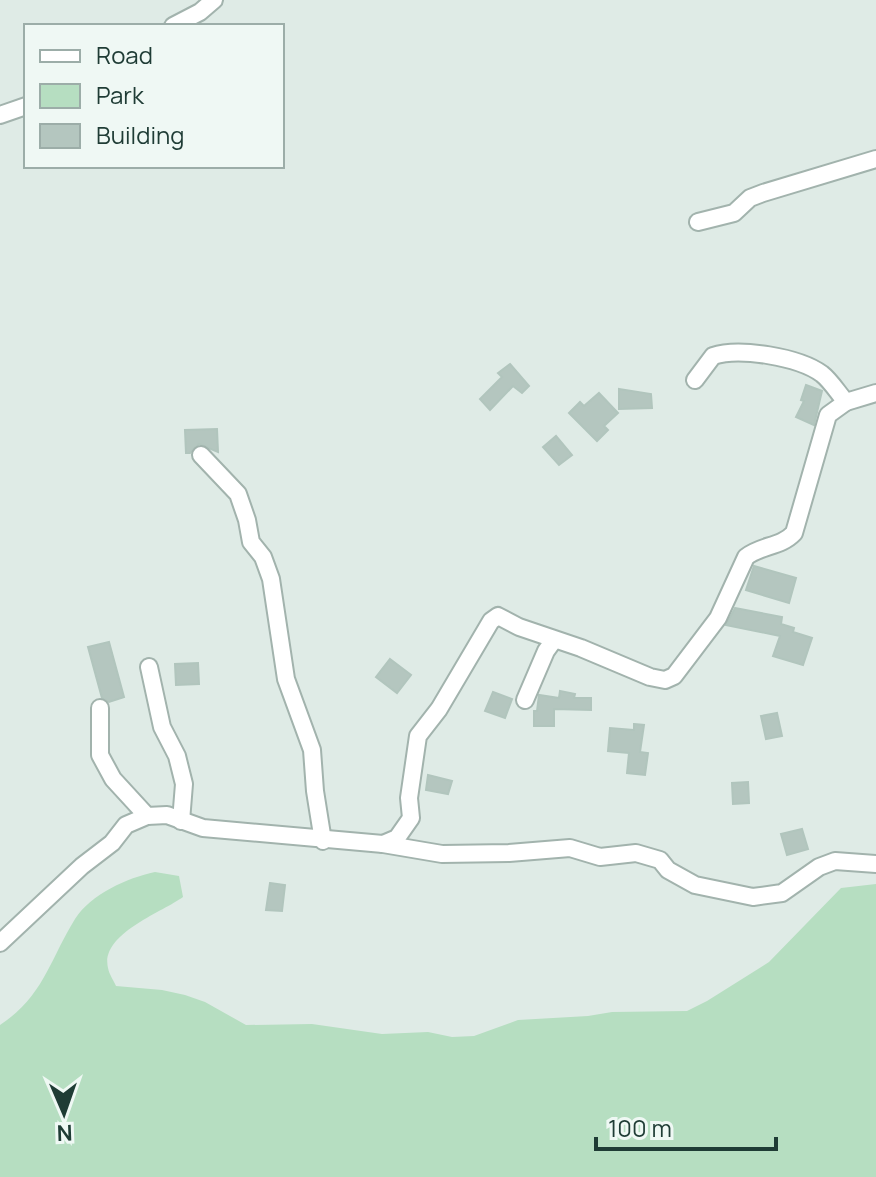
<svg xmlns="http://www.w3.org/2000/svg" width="876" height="1177" viewBox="0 0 876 1177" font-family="Manrope,sans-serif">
  <rect width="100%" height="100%" fill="#dfebe6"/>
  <!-- green -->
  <path fill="#b6dec1" d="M155,872L179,876L183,897C161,913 100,934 108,968C109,974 114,981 116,986L162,990L185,995L205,1002L246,1025L312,1024L382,1034L428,1032L452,1037L474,1036L518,1020L588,1016L612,1012L687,1011L707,1001L769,962L841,888L876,884V1177H0V1025C44,996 50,959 75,919C91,894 127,878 155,872Z"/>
  <!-- building -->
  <g fill="#b4c6bf" stroke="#b1c5bd" stroke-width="2">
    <path d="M510,364L529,386L522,393L513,386L490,410L480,399L502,377L498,373Z"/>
    <path d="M806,385L822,391L814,425L796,417L804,401L801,400Z"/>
    <path d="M619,389L651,394L652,408L619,409Z"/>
    <path d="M599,393L618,413L604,426L608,430L597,441L569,413L580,402L584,406Z"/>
    <path d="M217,429L218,452L199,444L190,453H186L185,430Z"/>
    <path d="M556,436L572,455L559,465L543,447Z"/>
    <path d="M754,566L796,578L789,603L746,590Z"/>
    <path d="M735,608L782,617L781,624L794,628L793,632L812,638L803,665L773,656L780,636L726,625Z"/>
    <path d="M109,642L124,697L109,702L102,698L88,647Z"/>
    <path d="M390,659L411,675L397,693L376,677Z"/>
    <path d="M198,663L199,684L176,685L175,664Z"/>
    <path d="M560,691L575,694L574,698H591V710L554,709V726H534V711H537L539,695L559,698Z"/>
    <path d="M493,692L512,699L505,718L485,711Z"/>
    <path d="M777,713L782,736L766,739L761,716Z"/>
    <path d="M634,724L644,725L640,752L648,753L645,775L627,773L629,753L608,751L610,728L634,730Z"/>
    <path d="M428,775L452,781L448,794L426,790Z"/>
    <path d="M748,782L749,803L733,804L732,783Z"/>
    <path d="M802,829L808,849L787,855L781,834Z"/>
    <path d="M270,883L285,885L282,911L266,910Z"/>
  </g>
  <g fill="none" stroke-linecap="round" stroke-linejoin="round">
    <!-- minor casing -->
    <g stroke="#a2b3ad" stroke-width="20">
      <g id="minor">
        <path d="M173,26L200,12L214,0"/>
        <path d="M0,115L26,106"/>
        <path d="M698,222L734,213L750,198L763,193L876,159"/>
        <path d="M695,380L713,356C739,347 799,357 822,374C831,381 838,393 846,402L876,393"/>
        <path d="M201,455L238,494L247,520L251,542L263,557L271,579L286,679L312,750L315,791L323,841"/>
        <path d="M149,667L162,727L177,756L184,784L181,821"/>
        <path d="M525,700L546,651L554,640"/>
        <path d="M100,708V755L113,779L147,816"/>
        <path d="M383,844L397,838L411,818L409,798L418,736L439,709L491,621L498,616L519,627L581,648L650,677L665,680L674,676L718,618L746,557C761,545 781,547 794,533L828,415L846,402"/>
        <path d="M0,943L82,866L112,843L126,825L147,816L167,815L203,828L383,844L442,854L509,853L570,848L600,857L636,853L660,860L668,870L695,885L753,897L782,893L819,867L835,861L876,864"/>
      </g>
    </g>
    <!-- minor -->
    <use href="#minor" stroke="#fff" stroke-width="16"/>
  </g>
  <!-- legend -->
  <rect x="24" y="24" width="260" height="144" fill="#eff8f4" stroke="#9cada8" stroke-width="2"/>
  <rect x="40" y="50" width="40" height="12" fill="#ffffff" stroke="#9cada8" stroke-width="2"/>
  <text x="96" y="64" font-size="24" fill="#1f3c35">Road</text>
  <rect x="40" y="84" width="40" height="24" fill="#b6dec1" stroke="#9cada8" stroke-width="2"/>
  <text x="96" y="104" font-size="24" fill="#1f3c35">Park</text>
  <rect x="40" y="124" width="40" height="24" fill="#b4c6bf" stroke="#9cada8" stroke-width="2"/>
  <text x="96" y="144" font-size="24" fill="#1f3c35">Building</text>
  <!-- north arrow -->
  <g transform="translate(64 1113) rotate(178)" stroke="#eff8f4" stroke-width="6" paint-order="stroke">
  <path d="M0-6L14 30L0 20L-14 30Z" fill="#1f3c35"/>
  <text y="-12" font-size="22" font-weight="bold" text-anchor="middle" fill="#1f3c35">N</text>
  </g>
  <!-- scale -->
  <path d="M596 1137v12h180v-12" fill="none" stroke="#1f3c35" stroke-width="4"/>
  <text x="608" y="1137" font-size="24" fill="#1f3c35" stroke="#eff8f4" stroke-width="6" paint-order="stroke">100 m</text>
</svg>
